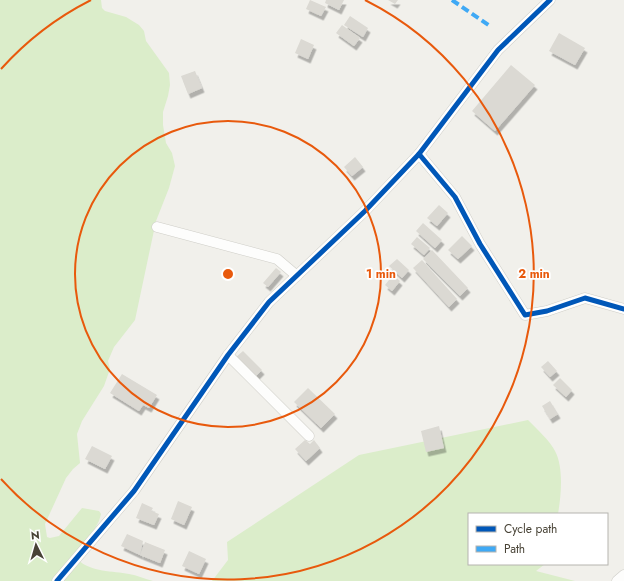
<svg xmlns="http://www.w3.org/2000/svg" width="624" height="581" viewBox="0 0 624 581" font-family="Jost,sans-serif">
  <defs>
    <filter id="shadow"><feDropShadow dx="2.5" dy="4.5" stdDeviation="0" flood-color="#0004"/></filter>
  </defs>
  <rect width="100%" height="100%" fill="#f1f0eb"/>
  <!-- green -->
  <g fill="#dbedca">
    <path d="M0,0H101L102,8L105,11L126,17L139,25L144,31L146,41L169,73L170,85L168,96L163,112V125L166,143L172,153L175,166L169,188L156,221L135,320L114,347L108,361L110,369L104,386L82,421L77,434L80,463L73,469L66,478L45,524L47,537L50,538L59,536L82,508L99,511L101,514L99,521L78,560C91,572 113,571 129,574C137,575 145,579 153,581H0Z"/>
    <path d="M528,420C536,428 551,442 555,451C564,468 561,496 558,514H469V564H545L536,571L575,581H212L228,560L227,542L359,455Z"/>
  </g>
  <!-- building -->
  <g fill="#dbd9d3" filter="url(#shadow)">
    <path d="M310,0L326,7L321,16L306,9Z"/>
    <path d="M326,0H344L339,10L325,3Z"/>
    <path d="M388,0H398L395,4Z"/>
    <path d="M350,16L368,28L363,37L344,25Z"/>
    <path d="M342,25L360,38L354,46L336,33Z"/>
    <path d="M559,33L585,48L575,65L549,51Z"/>
    <path d="M301,39L314,45L308,59L295,53Z"/>
    <path d="M511,65L535,85L495,131L472,111Z"/>
    <path d="M195,71L202,88L188,94L181,76Z"/>
    <path d="M355,157L363,167L352,176L344,167Z"/>
    <path d="M439,205L448,213L437,226L427,218Z"/>
    <path d="M423,223L442,240L435,248L416,231Z"/>
    <path d="M462,236L472,246L458,259L448,250Z"/>
    <path d="M417,237L430,248L424,255L411,244Z"/>
    <path d="M432,250L468,288L460,296L423,259Z"/>
    <path d="M397,259L409,270L402,278L389,266Z"/>
    <path d="M422,260L457,299L449,307L413,268Z"/>
    <path d="M276,268L281,272L268,287L263,283Z"/>
    <path d="M393,275L400,281L392,291L385,285Z"/>
    <path d="M243,351L262,370L254,378L235,358Z"/>
    <path d="M548,361L557,371L550,377L541,367Z"/>
    <path d="M122,374L157,395L149,408L143,405L139,411L110,393Z"/>
    <path d="M560,378L572,390L566,397L553,385Z"/>
    <path d="M308,388L335,414L321,428L294,402Z"/>
    <path d="M550,401L558,414L550,419L542,406Z"/>
    <path d="M439,426L444,448L426,452L421,431Z"/>
    <path d="M305,440L310,444L314,440L320,448L306,461L295,449Z"/>
    <path d="M92,446L112,456L105,469L85,459Z"/>
    <path d="M178,501L192,507L184,525L171,519Z"/>
    <path d="M142,503L153,508L151,511L159,514L154,525L136,518Z"/>
    <path d="M127,534L143,541L140,555L121,546Z"/>
    <path d="M145,542L165,550L160,563L140,555Z"/>
    <path d="M189,551L206,559L199,574L182,566Z"/>
  </g>
  <g fill="none" stroke-linecap="round" stroke-linejoin="round">
    <!-- street casing -->
    <g stroke="#cfcec8" stroke-width="11">
      <g id="street">
        <path d="M419,154L455,197L480,244L525,315L547,311L585,298L624,309"/>
        <path d="M157,227L277,259L297,276"/>
        <path d="M228,355L309,436"/>
        <path d="M57,581L134,491L228,355L269,302L365,211L419,154L498,50L550,0"/>
        <path d="M617,581L624,575"/>
      </g>
    </g>
    <!-- street -->
    <use href="#street" stroke="#fdfdfc" stroke-width="10"/>
    <!-- quiet -->
    <path stroke="#3fa9f5" stroke-width="4" stroke-dasharray="8 4" stroke-linecap="butt" d="M452,0L490,26"/>
    <!-- cycleway casing -->
    <g stroke="#fff" stroke-width="8">
      <g id="cycleway">
        <path d="M419,154L455,197L480,244L525,315L547,311L585,298L624,309"/>
        <path d="M57,581L134,491L228,355L269,302L365,211L419,154L498,50L550,0"/>
      </g>
    </g>
    <!-- cycleway -->
    <use href="#cycleway" stroke="#0057b8" stroke-width="5"/>
  </g>
  <!-- distance rings -->
  <g fill="none" stroke="#e8590c" stroke-width="2">
    <circle cx="228" cy="274" r="153"/>
    <path d="M1 69A306 306 0 0 1 91 0M365 0A306 306 0 1 1 1 479"/>
  </g>
  <circle cx="228" cy="274" r="6" fill="#e8590c" stroke="#fff" stroke-width="2"/>
  <g font-size="12" text-anchor="middle" font-weight="bold" fill="#e8590c" stroke="#fff" stroke-width="3.5" stroke-linejoin="round" paint-order="stroke">
    <text x="381" y="278">1 min</text>
    <text x="534" y="278">2 min</text>
  </g>
  <!-- legend -->
  <rect x="468" y="513" width="140" height="52" fill="#ffffff" stroke="#b6b4af"/>
  <rect x="476" y="526" width="20" height="6" fill="#0057b8" stroke="#b6b4af"/>
  <text x="504" y="533" font-size="12" fill="#484336">Cycle path</text>
  <rect x="476" y="546" width="20" height="6" fill="#3fa9f5" stroke="#b6b4af"/>
  <text x="504" y="553" font-size="12" fill="#484336">Path</text>
  <!-- north arrow -->
  <g transform="translate(36 545) rotate(355)" stroke="#ffffff" stroke-width="3" paint-order="stroke">
  <path d="M0-3L7 15L0 10L-7 15Z" fill="#484336"/>
  <text y="-6" font-size="11" font-weight="bold" text-anchor="middle" fill="#484336">N</text>
  </g>
</svg>
